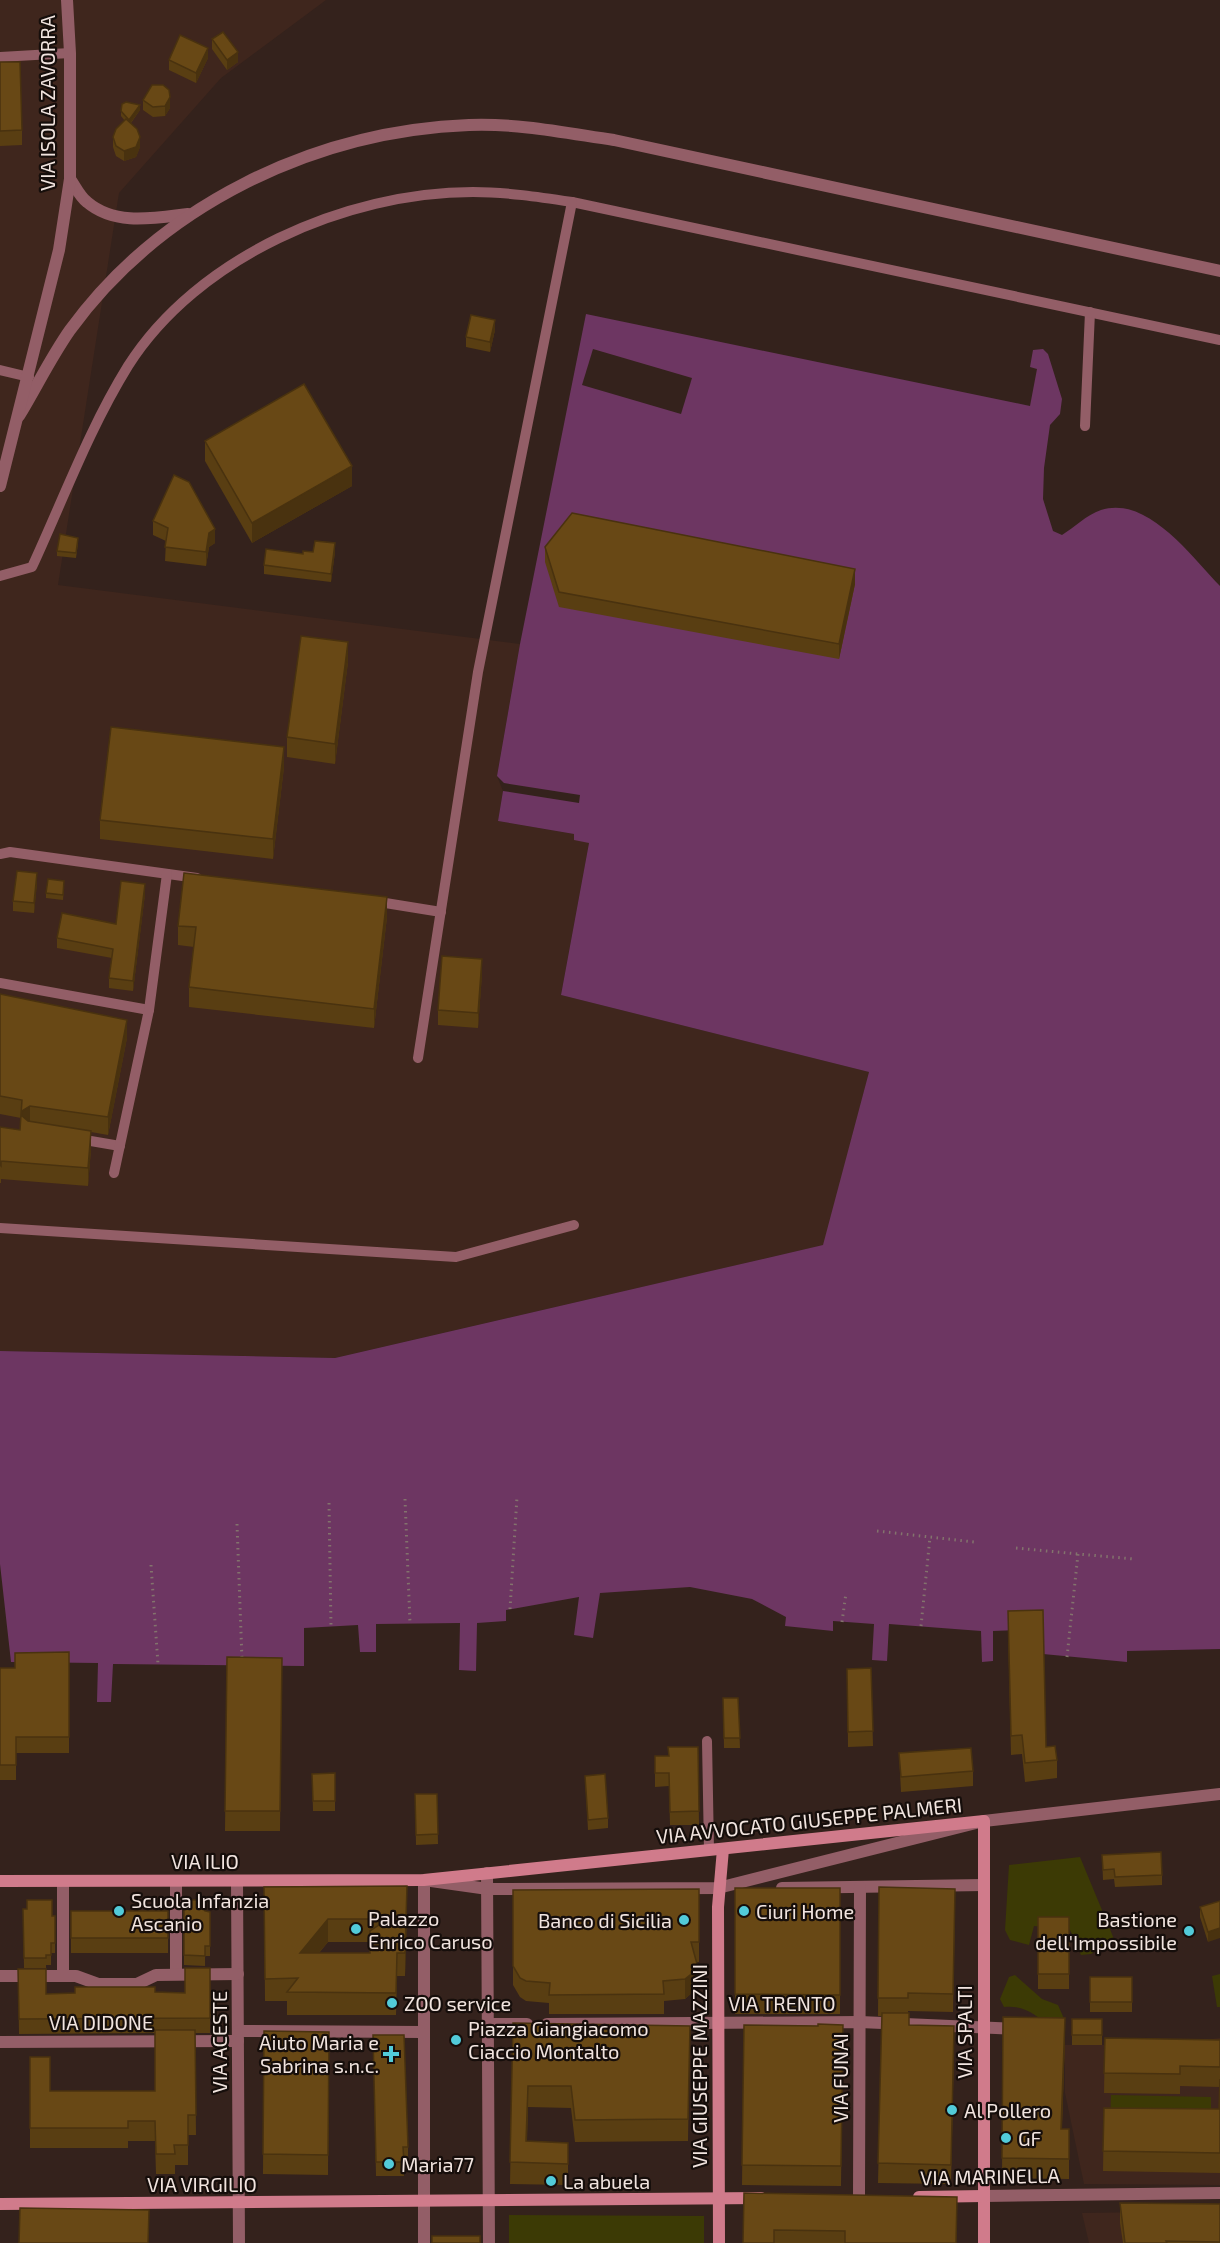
<svg xmlns="http://www.w3.org/2000/svg" width="1220" height="2243" viewBox="0 0 1220 2243" font-family="'Exo 2',sans-serif">
  <rect width="100%" height="100%" fill="#34221c"/>
  <!-- built -->
  <g fill="#3f261d">
    <path d="M0,0H326L221,78L119,193L58,585L520,644L497,776L503,791L498,821L574,834L589,843L561,995L869,1072L824,1245L335,1358L0,1351Z"/>
    <path d="M1220,2038V2185L1084,2184L1065,2093V2045H1162Z"/>
    <path d="M1220,2211V2243H1089L1082,2213Z"/>
  </g>
  <!-- green -->
  <g fill="#3c3a05">
    <path d="M1080,1857L1114,1939L1091,1954L1081,1955L1070,1930L1034,1926L1029,1945L1010,1940L1005,1930L1009,1865Z"/>
    <path d="M1220,1974V2007H1217L1212,1976Z"/>
    <path d="M1015,1975L1042,1999L1058,2005L1065,2021L1051,2028C1036,2015 1025,2005 1004,2007L1000,1999L1009,1977Z"/>
    <path d="M1111,2095L1211,2097V2127L1110,2126Z"/>
    <path d="M509,2215L704,2216V2243H509Z"/>
  </g>
  <!-- water -->
  <path fill="#6d3662" d="M586,314L1030,406L1037,369L1030,367L1033,350L1043,349L1048,354L1062,399L1060,414L1050,425L1044,468L1043,499L1053,531L1062,535C1075,527 1086,515 1101,510C1147,495 1191,556 1220,586V1649L1127,1651V1662L1043,1654L1042,1629L993,1631V1661L982,1662L981,1631L889,1624L887,1661L872,1660L874,1624L833,1621V1631L785,1626L786,1617L752,1599L690,1587L600,1593L593,1638L574,1635L579,1597L506,1610V1621L477,1623L476,1671L459,1670L460,1623L376,1624V1652H360L358,1625L304,1628V1666L113,1664L111,1702H97L98,1663L11,1662L0,1564V1351L335,1358L823,1245L869,1072L561,995L589,843L574,840V834L498,821L503,791L579,803L580,795L504,783L497,776L520,644Z"/>
  <!-- pier -->
  <path fill="#34221c" d="M593,349L692,378L681,414L582,385Z"/>
  <g fill="none" stroke-linecap="round" stroke-linejoin="round">
    <!-- path -->
    <g stroke="#83736d" stroke-width="3" stroke-dasharray="1.5 4.5" stroke-linecap="butt">
      <path d="M405,1499L410,1623"/>
      <path d="M329,1503L331,1627"/>
      <path d="M237,1524L242,1660"/>
      <path d="M877,1531L930,1537"/>
      <path d="M1016,1548L1078,1554"/>
      <path d="M151,1565L158,1664"/>
      <path d="M510,1609L517,1497"/>
      <path d="M842,1622L846,1593"/>
      <path d="M921,1626L930,1537L974,1542"/>
      <path d="M1067,1657L1078,1554L1134,1559"/>
    </g>
    <!-- service -->
    <g stroke="#935e67" stroke-width="10">
      <path d="M0,57L70,53"/>
      <path d="M0,370L29,377"/>
      <path d="M1085,426L1090,312"/>
      <path d="M0,576L32,567C63,500 89,429 128,366C197,257 346,192 473,192C506,192 539,197 572,202L1220,340"/>
      <path d="M0,854L10,852L197,878"/>
      <path d="M373,901L441,912"/>
      <path d="M0,983L149,1010"/>
      <path d="M418,1058L478,672L572,202"/>
      <path d="M79,1139L120,1146"/>
      <path d="M114,1173L149,1010L167,874"/>
      <path d="M0,1228L456,1257L574,1225"/>
      <path d="M707,1741L709,1850"/>
    </g>
    <!-- pedestrian -->
    <path stroke="#935e67" stroke-width="12" d="M0,2042L238,2041"/>
    <!-- minor -->
    <g stroke="#935e67" stroke-width="12">
      <path d="M70,179C75,186 80,197 87,202C115,226 154,218 188,214"/>
      <path d="M19,416C36,388 51,357 70,330C162,204 315,131 469,125C518,123 566,133 614,140L1220,271"/>
      <path d="M0,486L59,250L70,179V53L67,0"/>
      <path d="M487,1873L489,2243"/>
      <path d="M63,1881V1976"/>
      <path d="M176,1881V1974"/>
      <path d="M237,1881L239,2243"/>
      <path d="M782,1888L984,1885"/>
      <path d="M0,1976H76L98,1984H137L156,1975L238,1974"/>
      <path d="M489,2024H527"/>
      <path d="M547,2024L860,2022L1019,2029"/>
      <path d="M238,2031L423,2032"/>
      <path d="M984,2196L1220,2193"/>
      <path d="M859,2197L860,1887"/>
    </g>
    <!-- tertiary -->
    <path stroke="#935e67" stroke-width="12" d="M424,2243V1880L488,1889L718,1888L984,1821L1220,1794"/>
    <!-- secondary -->
    <g stroke="#d07b8b" stroke-width="12">
      <path d="M0,1881L424,1880L984,1821V2243"/>
      <path d="M919,2197L984,2196"/>
      <path d="M0,2204L761,2198"/>
      <path d="M719,2243L718,1907L723,1849"/>
    </g>
  </g>
  <!-- wall -->
  <g fill="#593e12" fill-rule="evenodd">
    <path d="M212,39L238,62L227,70L212,49Z"/>
    <path d="M208,58L196,83L169,70V60Z"/>
    <path d="M0,62L22,130V145L0,146Z"/>
    <path d="M143,100L170,108L165,116L153,117L143,110Z"/>
    <path d="M140,110L131,123L140,147L136,157L124,161L116,156L113,147V137L125,121L121,116V111Z"/>
    <path d="M495,330L490,352L466,347V337Z"/>
    <path d="M205,441L352,486L252,543L205,461Z"/>
    <path d="M153,521L215,543L209,547L206,566L165,561L166,541L153,535Z"/>
    <path d="M78,543L76,558L57,556V551Z"/>
    <path d="M545,547L855,584L839,659L559,607L545,562Z"/>
    <path d="M313,552H335L331,582L264,574V565L303,554Z"/>
    <path d="M348,662L335,764L287,757V737Z"/>
    <path d="M284,767L273,859L100,839V820Z"/>
    <path d="M37,883L34,913L13,911V901Z"/>
    <path d="M64,886L63,900L46,898V893Z"/>
    <path d="M145,894L133,991L109,988V978L112,958L57,948V938L116,924Z"/>
    <path d="M387,917L374,1028L189,1007V987L194,947L178,945V926Z"/>
    <path d="M482,974L478,1028L438,1025V1010Z"/>
    <path d="M0,994L127,1038L108,1135L91,1132V1149L88,1186L1,1179V1183H0V1127L20,1130L21,1118L0,1114Z"/>
    <path d="M1008,1630L1046,1747L1057,1760V1778L1025,1782L1022,1754L1011,1755Z"/>
    <path d="M69,1652V1753H16V1780H0V1668H15Z"/>
    <path d="M227,1657L282,1658L280,1831H225Z"/>
    <path d="M871,1668L873,1746L848,1747L847,1669Z"/>
    <path d="M723,1698H738L740,1748H724Z"/>
    <path d="M698,1747L699,1825H670L669,1786L655,1787V1756H668Z"/>
    <path d="M899,1753L973,1771V1786L901,1792Z"/>
    <path d="M335,1773V1811H313L312,1774Z"/>
    <path d="M585,1776L608,1818V1828L588,1830Z"/>
    <path d="M415,1794H437L438,1844L416,1845Z"/>
    <path d="M1102,1855L1162,1875V1885L1115,1887L1114,1879L1103,1880Z"/>
    <path d="M264,1887L407,1909L405,1976H397L396,2015H287V2001H265ZM328,1942H370V1953H319Z"/>
    <path d="M879,1887L955,1907L953,2012L908,2011L909,2025L954,2046L951,2184L878,2183L882,2016H878Z"/>
    <rect x="735" y="1888" width="105" height="126"/>
    <path d="M699,1889V1962H696L697,1984L695,1990L685,1999L664,2001V2014H549V2003L526,2001L520,1997L513,1985V1890Z"/>
    <path d="M184,1900L205,1911L210,1912V1956H205V1966L184,1965Z"/>
    <path d="M1220,1901L1208,1942L1200,1917V1907Z"/>
    <path d="M23,1909L55,1916V1953H51V1965H46V1968H24Z"/>
    <rect x="71" y="1911" width="97" height="42"/>
    <rect x="1038" y="1917" width="31" height="72"/>
    <path d="M210,1968V2033H195L196,2135H188V2165H175V2174H156L155,2141H128V2148H30V2057L50,2091H155V2033L19,2034L18,1969L46,1994L185,1993Z"/>
    <rect x="1090" y="1977" width="42" height="35"/>
    <path d="M1003,2017L1065,2039L1062,2129H1069V2179L1002,2178Z"/>
    <rect x="1072" y="2019" width="30" height="26"/>
    <path d="M513,2023L690,2026L688,2141L575,2142L571,2108L528,2107L527,2141L568,2143V2185L510,2184Z"/>
    <path d="M744,2025L818,2026L843,2025L841,2186L742,2185Z"/>
    <path d="M264,2031L329,2032L328,2175L263,2174Z"/>
    <path d="M373,2035L408,2147V2161H403L404,2176H376Z"/>
    <path d="M1105,2038L1220,2040V2173L1103,2171L1104,2108L1219,2109L1220,2087L1180,2086V2094L1104,2093Z"/>
    <path d="M744,2193L956,2243H743Z"/>
    <path d="M1120,2203L1220,2204V2243H1123L1120,2223Z"/>
  </g>
  <!-- shaded-wall -->
  <g fill="#49320f">
    <path d="M208,48V58L196,83V73Z"/>
    <path d="M238,52V62L227,70V60Z"/>
    <path d="M170,97V108L165,116V106Z"/>
    <path d="M140,105V110L129,125V120Z"/>
    <path d="M140,137V147L136,157L124,161V151Z"/>
    <path d="M495,320V330L490,352V342Z"/>
    <path d="M352,466V486L252,543V523Z"/>
    <path d="M215,529V543L209,547L206,566V552L209,533Z"/>
    <path d="M335,543V552L331,582V574Z"/>
    <path d="M855,569V584L839,659V644Z"/>
    <path d="M348,642V662L335,764V744Z"/>
    <path d="M284,747V767L273,859V839Z"/>
    <path d="M37,873V883L34,913V903Z"/>
    <path d="M145,884V894L133,991V981Z"/>
    <path d="M387,897V917L374,1028V1009Z"/>
    <path d="M482,959V974L478,1028V1013Z"/>
    <path d="M127,1020V1038L108,1135V1117Z"/>
    <path d="M30,1106V1124L22,1129V1111Z"/>
    <path d="M91,1131V1149L88,1186V1168Z"/>
    <path d="M407,1886V1909L405,1976V1953Z"/>
    <path d="M328,1919V1942L300,1975V1953Z"/>
    <path d="M1220,1928V1938L1208,1942V1932Z"/>
    <path d="M697,1964V1984L695,1990L685,1999V1979Z"/>
    <path d="M1065,2018V2039L1061,2150V2129Z"/>
  </g>
  <!-- building -->
  <g fill="#684815" stroke="#49320f" stroke-width="1.5" fill-rule="evenodd">
    <path d="M223,32L238,52L227,60L212,39Z"/>
    <path d="M180,35L208,48L196,73L169,60Z"/>
    <path d="M0,62H20L22,130L0,131Z"/>
    <path d="M152,85H163L169,90L170,97L165,106L153,107L143,100Z"/>
    <path d="M126,102L140,105L129,120L121,111L122,104Z"/>
    <path d="M126,119L137,129L140,137L136,147L124,151L116,146L113,137L116,129Z"/>
    <path d="M471,315L495,320L490,342L466,337Z"/>
    <path d="M304,384L352,466L252,523L205,441Z"/>
    <path d="M174,475L189,482L215,529L209,533L206,552L165,547L168,528L153,521Z"/>
    <path d="M572,513L855,569L839,644L559,592L545,547Z"/>
    <path d="M60,534L78,538L76,553L57,551Z"/>
    <path d="M315,541L335,543L331,574L264,565L266,549L303,554V551L313,552Z"/>
    <path d="M301,636L348,642L335,744L287,737Z"/>
    <path d="M111,727L284,747L273,839L100,820Z"/>
    <path d="M17,871L37,873L34,903L13,901Z"/>
    <path d="M184,873L387,897L374,1009L189,987L196,927L178,926Z"/>
    <path d="M48,879L64,881L63,895L46,893Z"/>
    <path d="M121,881L145,884L133,981L109,978L113,949L57,938L62,913L116,924Z"/>
    <path d="M442,956L482,959L478,1013L438,1010Z"/>
    <path d="M0,994L127,1020L108,1117L30,1106L22,1111V1116L28,1121L91,1131L88,1168L1,1161V1166L0,1165V1127L20,1130L22,1100L0,1096Z"/>
    <path d="M1043,1610L1046,1747L1055,1746L1057,1760L1025,1763L1022,1735L1011,1736L1008,1611Z"/>
    <path d="M69,1652V1737H16V1765H0V1668H15V1653Z"/>
    <path d="M227,1657L282,1658L280,1811H225Z"/>
    <path d="M871,1668L873,1731L848,1732L847,1669Z"/>
    <path d="M723,1698H738L740,1738H724Z"/>
    <path d="M668,1747H698L699,1811L670,1812L669,1773H655V1756H669Z"/>
    <path d="M971,1748L973,1771L901,1777L899,1753Z"/>
    <path d="M335,1773V1801H313L312,1774Z"/>
    <path d="M605,1774L608,1818L588,1820L585,1776Z"/>
    <path d="M415,1794H437L438,1834L416,1835Z"/>
    <path d="M1161,1852L1162,1875L1115,1877L1114,1869L1103,1870L1102,1855Z"/>
    <path d="M407,1886L405,1953H397L396,1993L287,1992L298,1978L265,1979L264,1887ZM328,1919H388L370,1931V1953H300Z"/>
    <path d="M879,1887L955,1889L953,1994L908,1993V1998H878Z"/>
    <path d="M735,1888H840V1995L735,1994Z"/>
    <path d="M699,1889V1942H691L697,1964L695,1971L685,1979L663,1981L664,1994L549,1995L550,1983L526,1981L520,1978L513,1966V1890Z"/>
    <path d="M27,1900H52V1916H55V1943H51V1955H46V1958H24L23,1909H27Z"/>
    <path d="M184,1900H205V1911L210,1912V1946H205V1956L184,1955Z"/>
    <path d="M1220,1901V1928L1208,1932L1200,1907Z"/>
    <rect x="71" y="1911" width="97" height="27"/>
    <rect x="1038" y="1917" width="31" height="57"/>
    <path d="M185,1968H210V2018L19,2019L18,1969H46V1994L75,1993V1987H155V1992L185,1993Z"/>
    <rect x="1090" y="1977" width="42" height="25"/>
    <path d="M882,2013H909V2025L954,2026L951,2165L878,2163Z"/>
    <path d="M1003,2017L1065,2018L1061,2129H1069V2159L1002,2158Z"/>
    <rect x="1072" y="2019" width="30" height="16"/>
    <path d="M513,2023L690,2026L688,2119L575,2120L571,2086H528L526,2141L568,2143V2164L510,2162Z"/>
    <path d="M818,2024L843,2025L841,2166L742,2165L744,2025L818,2026Z"/>
    <path d="M155,2030H195L196,2115H188V2145H174L175,2154H156L155,2121H128V2128H30V2057H50V2091H155Z"/>
    <path d="M264,2031L329,2032L328,2155L263,2154Z"/>
    <path d="M373,2035H404L408,2147H403L404,2162H376Z"/>
    <path d="M1105,2038L1220,2040V2067L1180,2066V2074L1104,2073Z"/>
    <path d="M1220,2079V2153L1103,2151L1104,2108L1219,2109Z"/>
    <path d="M744,2193L957,2197L956,2243H845V2231L774,2230V2243H743Z"/>
    <path d="M1120,2203L1220,2204V2242L1166,2241L1167,2243H1125Z"/>
    <path d="M20,2208L149,2210L148,2243H19Z"/>
    <rect x="432" y="2236" width="48" height="7"/>
  </g>
  <!-- markers -->
  <g fill="#52cbd9" stroke="#160e0b" stroke-width="2">
    <circle cx="119" cy="1911" r="6"/>
    <circle cx="744" cy="1911" r="6"/>
    <circle cx="684" cy="1920" r="6"/>
    <circle cx="356" cy="1929" r="6"/>
    <circle cx="1189" cy="1931" r="6"/>
    <circle cx="392" cy="2003" r="6"/>
    <circle cx="456" cy="2040" r="6"/>
    <path d="M388 2045h6v6h6v6h-6v6h-6v-6h-6v-6h6z"/>
    <circle cx="952" cy="2110" r="6"/>
    <circle cx="1006" cy="2138" r="6"/>
    <circle cx="389" cy="2164" r="6"/>
    <circle cx="551" cy="2181" r="6"/>
  </g>
  <g text-anchor="middle" dominant-baseline="central" stroke-width="4.5" stroke-linejoin="round" paint-order="stroke">
    <!-- street labels -->
    <g font-size="20" fill="#f1e4df" stroke="#160e0b">
      <text transform="translate(47 103) rotate(-90)">VIA ISOLA ZAVORRA</text>
      <text transform="translate(809 1820) rotate(-6)">VIA AVVOCATO GIUSEPPE PALMERI</text>
      <text x="205" y="1861">VIA ILIO</text>
      <text x="782" y="2003">VIA TRENTO</text>
      <text x="101" y="2022">VIA DIDONE</text>
      <text transform="translate(964 2032) rotate(-90)">VIA SPALTI</text>
      <text transform="translate(219 2042) rotate(-90)">VIA ACESTE</text>
      <text transform="translate(699 2066) rotate(-90)">VIA GIUSEPPE MAZZINI</text>
      <text transform="translate(840 2078) rotate(-90)">VIA FUNAI</text>
      <text transform="translate(990 2176) rotate(-1)">VIA MARINELLA</text>
      <text x="202" y="2184">VIA VIRGILIO</text>
    </g>
    <!-- poi labels -->
    <g font-size="20" fill="#f1e4df" stroke="#160e0b" text-anchor="start">
      <text x="131" y="1900">Scuola Infanzia<tspan x="131" dy="23">Ascanio</tspan></text>
      <text x="756" y="1911">Ciuri Home</text>
      <text x="368" y="1918">Palazzo<tspan x="368" dy="23">Enrico Caruso</tspan></text>
      <text x="1177" y="1919" text-anchor="end">Bastione<tspan x="1177" dy="23">dell'Impossibile</tspan></text>
      <text x="672" y="1920" text-anchor="end">Banco di Sicilia</text>
      <text x="404" y="2003">ZOO service</text>
      <text x="468" y="2028">Piazza Giangiacomo<tspan x="468" dy="23">Ciaccio Montalto</tspan></text>
      <text x="379" y="2042" text-anchor="end">Aiuto Maria e<tspan x="379" dy="23">Sabrina s.n.c.</tspan></text>
      <text x="964" y="2110">Al Pollero</text>
      <text x="1018" y="2138">GF</text>
      <text x="401" y="2164">Maria77</text>
      <text x="563" y="2181">La abuela</text>
    </g>
  </g>
</svg>
